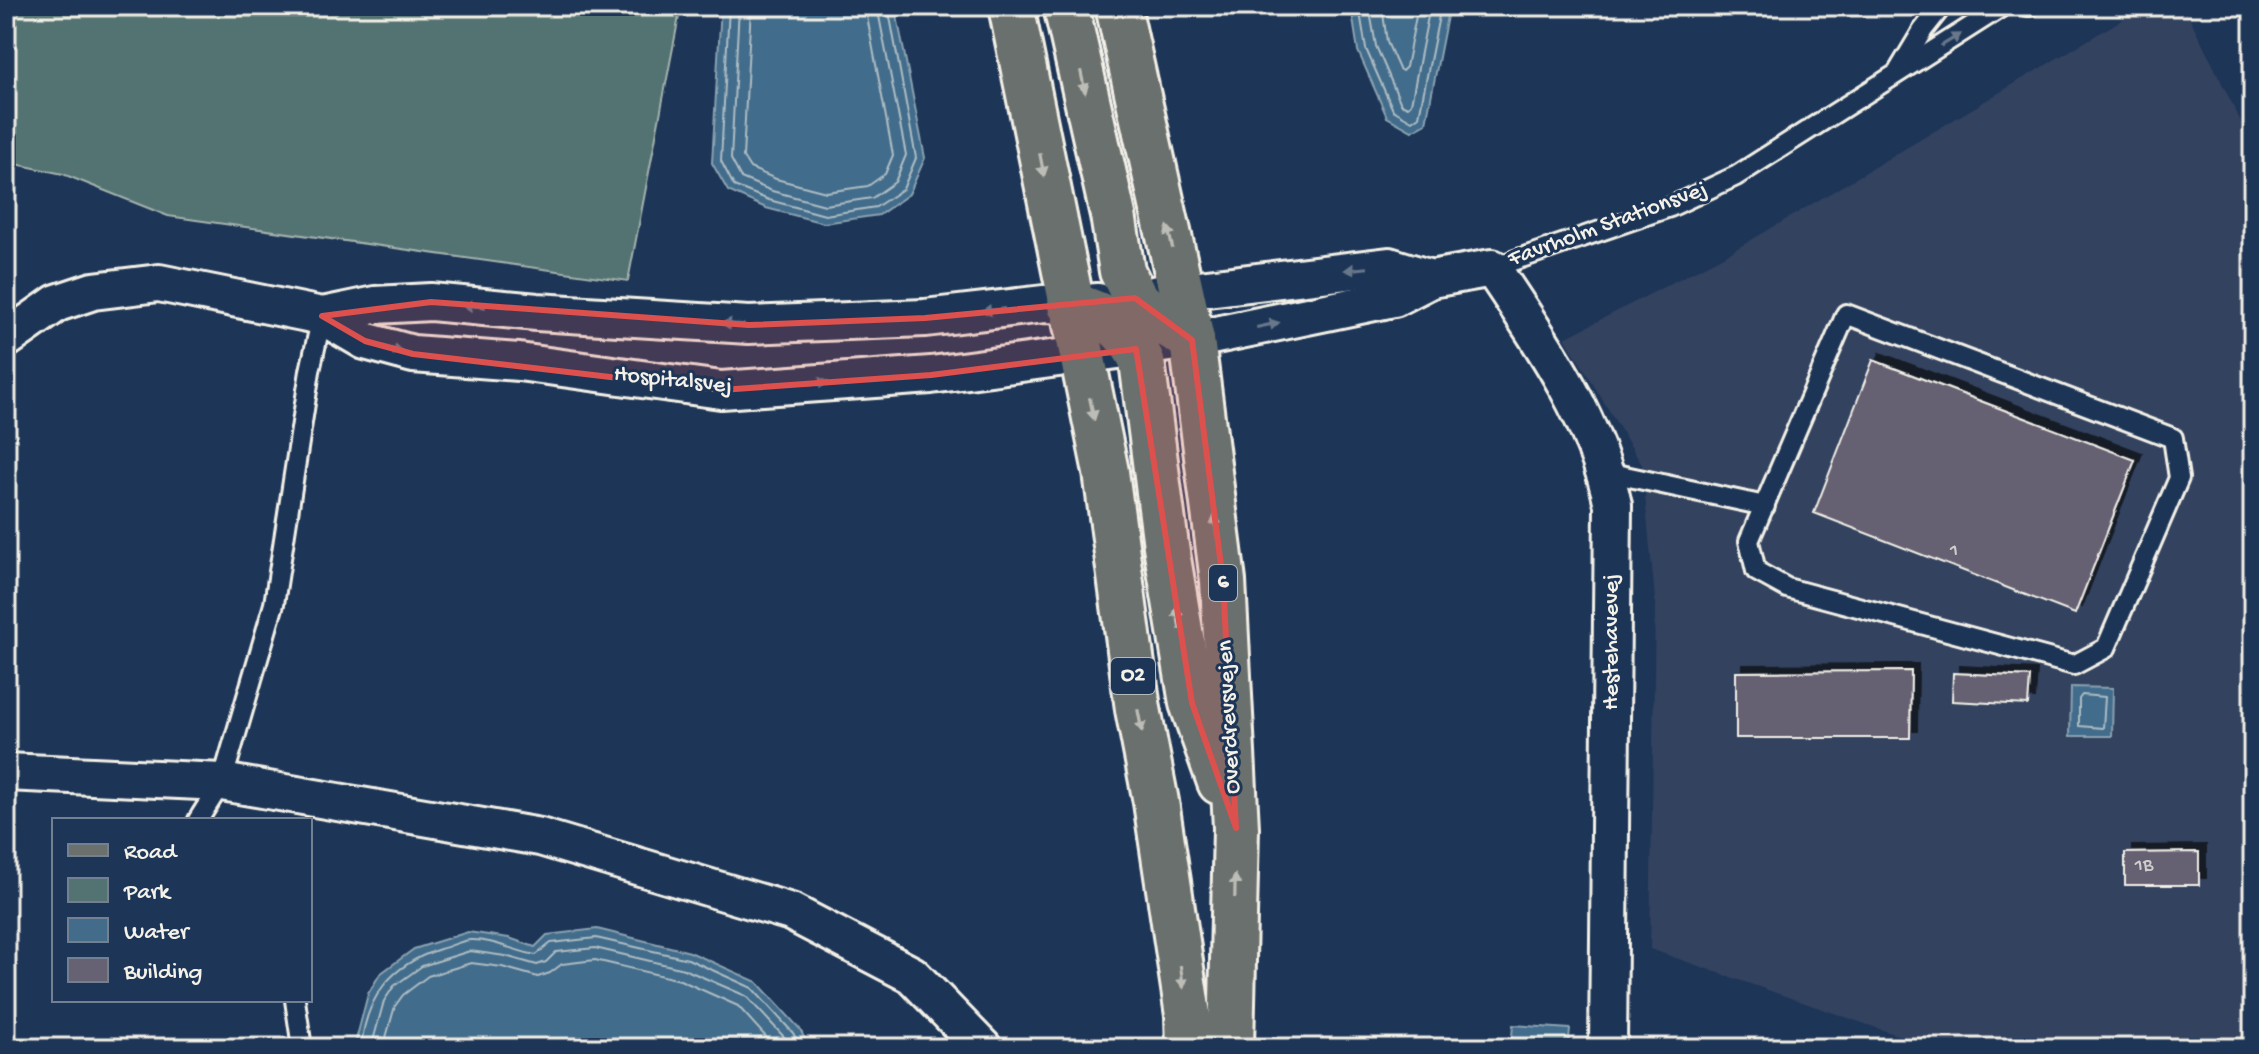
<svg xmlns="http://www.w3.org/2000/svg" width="2259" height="1054" viewBox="0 0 2259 1054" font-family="'Gochi Hand',sans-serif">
  <defs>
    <filter id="shadow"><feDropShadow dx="7" dy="-7" stdDeviation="0" flood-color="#0009"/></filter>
  </defs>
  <rect width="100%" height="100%" fill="#1d3557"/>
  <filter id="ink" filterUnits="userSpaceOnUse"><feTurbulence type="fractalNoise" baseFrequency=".0125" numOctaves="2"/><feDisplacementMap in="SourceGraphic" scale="16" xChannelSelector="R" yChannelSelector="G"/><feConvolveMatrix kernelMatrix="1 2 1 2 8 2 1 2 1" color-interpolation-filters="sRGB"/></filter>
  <g filter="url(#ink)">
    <!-- built -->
    <path fill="#33425f" d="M2145,6H2184L2253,146V1048H1934L1650,949L1655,600L1642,465L1565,338L1731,252Z"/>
    <!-- green -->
    <path fill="#537372" stroke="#a4b2ad" stroke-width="2" d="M6,6H681L628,281L168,216L63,174L6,162Z"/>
    <!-- water -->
    <g fill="#436c8b" stroke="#8aa1b0" stroke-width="2">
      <path d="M721,6H895L925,158L909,194L879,215L824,223L766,208L728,191L712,163Z"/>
      <path d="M1351,6H1449L1426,123L1412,131L1387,117L1358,51Z"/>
      <path d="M2071,687L2113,688L2112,736H2070Z"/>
      <path d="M597,929L690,952L757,982L800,1029L809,1048H354L368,994L380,974L414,949L468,932L509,938L535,947L547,935Z"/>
      <path d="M1513,1025L1570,1029L1568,1048H1511Z"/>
    </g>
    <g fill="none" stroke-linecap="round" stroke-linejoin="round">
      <!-- shore -->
      <g stroke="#adbcc3" stroke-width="2">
        <path d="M729,6L721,161L734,186L769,200L825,215L876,207L903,189L916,158L888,6"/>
        <path d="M739,6L731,159L741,178L772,191L825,205L872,198L895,182L906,155L877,6"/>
        <path d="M751,6L743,157L750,168L776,179L826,192L868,186L885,174L893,155L865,6"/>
        <path d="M1359,6L1366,49L1393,110L1412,121L1419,116L1441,6"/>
        <path d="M1369,6L1376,46L1401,104L1408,107L1411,104L1430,6"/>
        <path d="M1382,6L1387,42L1399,69L1402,71L1406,67L1418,6"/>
        <path d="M2082,695L2105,697L2103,728L2079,726V699Z"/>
        <path d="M361,1048C366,996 391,965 440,949C449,947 460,941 470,940C492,939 514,951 536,955L551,943L596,938L688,959L752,988L793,1033L801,1048"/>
        <path d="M371,1048L384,1001L394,986L422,966L470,951L505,956L537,965L546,962L556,952L595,948L684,969L746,996L785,1038L789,1048"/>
        <path d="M383,1048L395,1006L403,995L428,976L471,963L502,967L538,977L550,973L562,964L595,960L680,980L738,1006L776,1048"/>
      </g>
    </g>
    <!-- building -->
    <g fill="#666173" stroke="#f4f1e8" stroke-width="2" filter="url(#shadow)">
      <path d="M1873,360L2135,460L2075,614L1814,513Z"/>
      <path d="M1911,671L1910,738H1736V672Z"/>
      <path d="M1953,673L2030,677L2028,705L1952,701Z"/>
      <path d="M2199,852V885H2125V853Z"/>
    </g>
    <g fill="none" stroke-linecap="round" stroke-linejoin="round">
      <!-- lane casing -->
      <g stroke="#f4f1e8" stroke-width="24">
        <g id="lane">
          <path d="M2028,6H2030"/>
          <path d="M1899,70L1923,30L1942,6"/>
          <path d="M1492,268L1670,207L1736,176L2003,6"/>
          <path d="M1846,314L2173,438L2179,478L2106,648L2074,665L1787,588L1756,571L1749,541Z"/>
          <path d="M1606,472L1765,506"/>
          <path d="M198,820L222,782L274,604L310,371L322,316"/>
          <path d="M295,1000L302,1048"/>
        </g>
      </g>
      <!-- street casing -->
      <g stroke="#f4f1e8" stroke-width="42">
        <g id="street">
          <path d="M1157,294L1389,266L1431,279"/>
          <path d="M322,316L375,305L431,302L537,312L749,325L925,318L1044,304L1070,305L1098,302"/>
          <path d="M6,339L57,303L93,291L159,283L322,316L365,341L413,354L519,362L721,390L931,375L1192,340L1394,298L1431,279L1492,268C1541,341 1595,418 1613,505L1608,1048"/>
          <path d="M6,772L222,782L540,837L791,912L912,975L983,1048"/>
        </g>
      </g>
      <!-- primary casing -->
      <g stroke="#f4f1e8" stroke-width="50">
        <g id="primary">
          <path d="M1011,6L1106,472L1138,709L1156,802L1188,1015L1189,1048"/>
          <path d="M1066,6L1113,215L1122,271L1135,298L1155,317L1192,340"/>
          <path d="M1118,6L1192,340L1223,581L1236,828L1231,1048"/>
          <path d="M1070,305C1107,314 1125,327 1142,361L1166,546L1192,703L1220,782"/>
        </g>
      </g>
      <!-- lane -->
      <use href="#lane" stroke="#1d3557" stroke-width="18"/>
      <!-- street -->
      <use href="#street" stroke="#1d3557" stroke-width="36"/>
      <!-- primary -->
      <use href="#primary" stroke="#6b706d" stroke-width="44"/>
    </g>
    <!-- one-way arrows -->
    <defs><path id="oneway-solid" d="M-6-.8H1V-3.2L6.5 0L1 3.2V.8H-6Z" transform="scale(2)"/></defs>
    <g fill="#68778a">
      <use href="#oneway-solid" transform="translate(1951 40) rotate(-31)"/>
      <use href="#oneway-solid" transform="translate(1356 269) rotate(174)"/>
      <use href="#oneway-solid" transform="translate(474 306) rotate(-175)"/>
      <use href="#oneway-solid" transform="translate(993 310) rotate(173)"/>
      <use href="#oneway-solid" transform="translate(733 324) rotate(-176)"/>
      <use href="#oneway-solid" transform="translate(1268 325) rotate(-12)"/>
      <use href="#oneway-solid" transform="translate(392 349) rotate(15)"/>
      <use href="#oneway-solid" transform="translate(817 383) rotate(-4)"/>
    </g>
    <g fill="#bdbdb7">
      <use href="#oneway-solid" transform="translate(1083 82) rotate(78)"/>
      <use href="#oneway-solid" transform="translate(1042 165) rotate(79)"/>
      <use href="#oneway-solid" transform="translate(1170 237) rotate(-103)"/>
      <use href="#oneway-solid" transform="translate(1092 409) rotate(78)"/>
      <use href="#oneway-solid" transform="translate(1216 526) rotate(-98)"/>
      <use href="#oneway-solid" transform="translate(1178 618) rotate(-100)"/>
      <use href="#oneway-solid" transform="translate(1140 721) rotate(79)"/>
      <use href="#oneway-solid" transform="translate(1235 886) rotate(-89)"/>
      <use href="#oneway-solid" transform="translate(1182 977) rotate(82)"/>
    </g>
  </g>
  <!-- marked area -->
  <path fill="#dc504e" fill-opacity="0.2" stroke="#dc504e" stroke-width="6" stroke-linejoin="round" d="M1135,298L1192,340L1223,581L1236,828L1192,703L1136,349L931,375L721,390L413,354L365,341L322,316L431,302L749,325L925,318Z"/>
  <g text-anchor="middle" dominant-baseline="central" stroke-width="6" stroke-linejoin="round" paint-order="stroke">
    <!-- number labels -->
    <g font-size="20" fill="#d0cdcb">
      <text x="1954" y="551">1</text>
      <text x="2144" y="866">1B</text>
    </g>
    <!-- shield labels -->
    <g fill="#1d3557" stroke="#b4b9bc" stroke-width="2">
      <rect x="1209" y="565" width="28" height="36" rx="6"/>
      <rect x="1111" y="658" width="44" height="36" rx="6"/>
    </g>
    <g font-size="22" font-weight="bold" fill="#f4f1e8">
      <text x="1223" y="583">6</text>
      <text x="1133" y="676">O2</text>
    </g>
    <!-- street labels -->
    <g font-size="24" fill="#f4f1e8" stroke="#1d3557">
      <text transform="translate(1608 225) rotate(-20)">Favrholm Stationsvej</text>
      <text transform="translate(673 381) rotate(6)">Hospitalsvej</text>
      <text transform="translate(1612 642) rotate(-90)">Hestehavevej</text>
      <text transform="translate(1230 717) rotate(-93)">Overdrevsvejen</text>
    </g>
  </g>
  <!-- margin -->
  <rect width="2259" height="1054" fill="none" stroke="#1d3557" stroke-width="32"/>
  <rect x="16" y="16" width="2227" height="1022" fill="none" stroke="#f4f1e8" stroke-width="3" filter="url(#ink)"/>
  <!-- legend -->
  <rect x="52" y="818" width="260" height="184" fill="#1d3557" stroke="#738091" stroke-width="2"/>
  <rect x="68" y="844" width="40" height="12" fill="#6b706d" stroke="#738091" stroke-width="2"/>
  <text x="124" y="858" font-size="24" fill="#f4f1e8">Road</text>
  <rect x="68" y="878" width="40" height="24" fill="#537372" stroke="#738091" stroke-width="2"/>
  <text x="124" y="898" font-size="24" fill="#f4f1e8">Park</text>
  <rect x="68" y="918" width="40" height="24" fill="#436c8b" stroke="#738091" stroke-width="2"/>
  <text x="124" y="938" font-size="24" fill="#f4f1e8">Water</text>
  <rect x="68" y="958" width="40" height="24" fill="#666173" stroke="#738091" stroke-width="2"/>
  <text x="124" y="978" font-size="24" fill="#f4f1e8">Building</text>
</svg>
